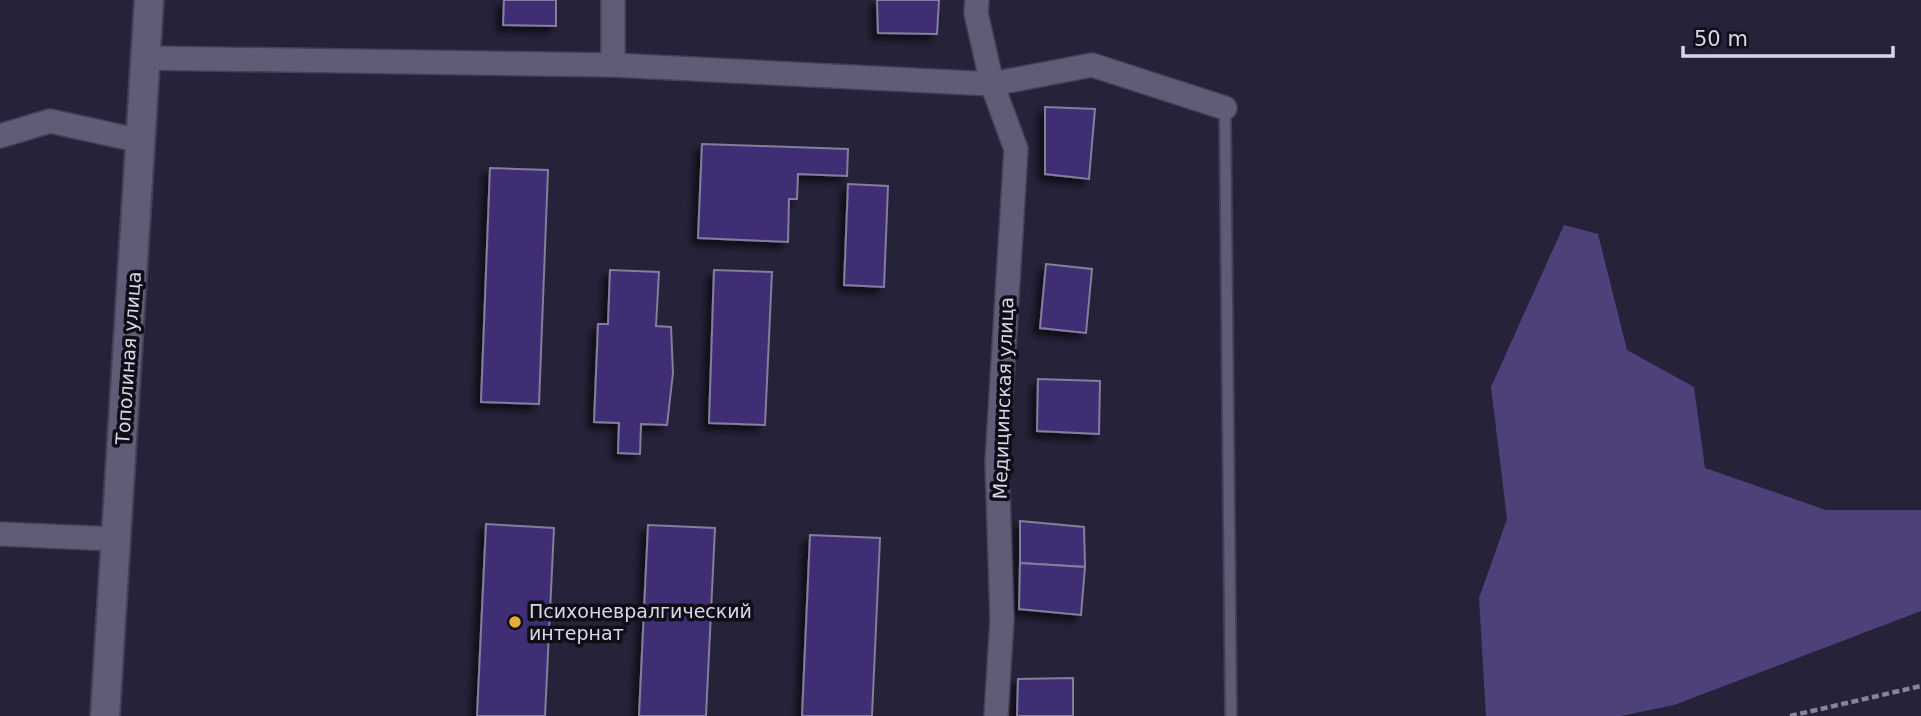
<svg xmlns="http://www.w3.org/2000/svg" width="1921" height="716" viewBox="0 0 1921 716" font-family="'DejaVu Sans',sans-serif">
  <defs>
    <filter id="shadow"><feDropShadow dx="-6" dy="6" stdDeviation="3.5" flood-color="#0009"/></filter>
  </defs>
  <rect width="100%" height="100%" fill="#26223a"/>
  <!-- green -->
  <path fill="#4e4179" d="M1564,225L1598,234L1627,350L1694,387L1705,468L1826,510H1921V611L1674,705L1621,716H1486L1479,598L1507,519L1491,387Z"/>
  <!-- building -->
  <g fill="#412d74" stroke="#827e9b" stroke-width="2" filter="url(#shadow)">
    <path d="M504,0H556V26L503,25Z"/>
    <path d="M877,0H939L937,34L878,33Z"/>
    <path d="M1045,107L1095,109L1089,179L1045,174Z"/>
    <path d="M702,144L848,149L847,176L798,174L797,199H789L788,242L698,238Z"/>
    <path d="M490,168L548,170L539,404L481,402Z"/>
    <path d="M848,184L888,186L884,287L844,285Z"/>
    <path d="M1046,264L1092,269L1086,333L1040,328Z"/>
    <path d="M610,270L659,272L656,326L671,327L673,373L667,425L641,424L640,454L618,453L619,423L594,422L598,324H608Z"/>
    <path d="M714,270L772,272L765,425L709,423Z"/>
    <path d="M1038,379L1100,381L1099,434L1037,431Z"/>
    <path d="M1020,521L1084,527L1085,567L1020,563Z"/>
    <path d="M486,524L554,528L545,716H477Z"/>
    <path d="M648,525L715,528L706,716H639Z"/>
    <path d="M810,535L880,538L872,716H802Z"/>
    <path d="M1020,563L1085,567L1081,615L1019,609Z"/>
    <path d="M1073,678V716H1017L1018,679Z"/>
  </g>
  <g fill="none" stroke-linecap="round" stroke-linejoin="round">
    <!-- service casing -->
    <g stroke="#454054" stroke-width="14">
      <path id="service" d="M1225,108L1231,716"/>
    </g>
    <!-- minor casing -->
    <g stroke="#454054" stroke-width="26">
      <g id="minor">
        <path d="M977,0L976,13L992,84L1016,149L997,462L1002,619L996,716"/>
        <path d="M147,58L613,65L992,84L1092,65L1225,108"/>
        <path d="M613,65V0"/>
        <path d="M0,136L50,121L141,141"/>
        <path d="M0,534L116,539"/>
      </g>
    </g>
    <!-- tertiary casing -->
    <g stroke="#454054" stroke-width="32">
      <path id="tertiary" d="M105,716L149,0"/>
    </g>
    <!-- path -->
    <path stroke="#878498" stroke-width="4.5" stroke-dasharray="7 3.5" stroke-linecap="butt" d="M1790,716L1921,686"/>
    <!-- service -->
    <use href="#service" stroke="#605c77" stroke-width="10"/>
    <!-- minor -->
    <use href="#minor" stroke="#605c77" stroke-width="23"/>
    <!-- tertiary -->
    <use href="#tertiary" stroke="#605c77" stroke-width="28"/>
  </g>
  <!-- markers -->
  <circle fill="#e4ad35" stroke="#0f0d18" stroke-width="2.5" cx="515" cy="622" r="7"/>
  <g text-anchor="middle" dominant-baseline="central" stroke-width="7" stroke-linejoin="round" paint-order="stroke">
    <!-- street labels -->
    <g font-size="19" fill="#dad8e8" stroke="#0f0d18">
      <text transform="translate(128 358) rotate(-86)">Тополиная улица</text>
      <text transform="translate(1003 398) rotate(-88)">Медицинская улица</text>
    </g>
    <!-- poi labels -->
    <g font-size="19" fill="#dad8e8" stroke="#0f0d18" text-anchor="start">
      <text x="529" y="611">Психоневралгический<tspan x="529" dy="22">интернат</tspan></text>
    </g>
  </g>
  <!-- scale -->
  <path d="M1683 46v10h210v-10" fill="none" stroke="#dad8e8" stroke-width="3.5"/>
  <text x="1694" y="46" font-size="21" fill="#dad8e8" stroke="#0f0d18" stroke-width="5" paint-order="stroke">50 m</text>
</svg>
